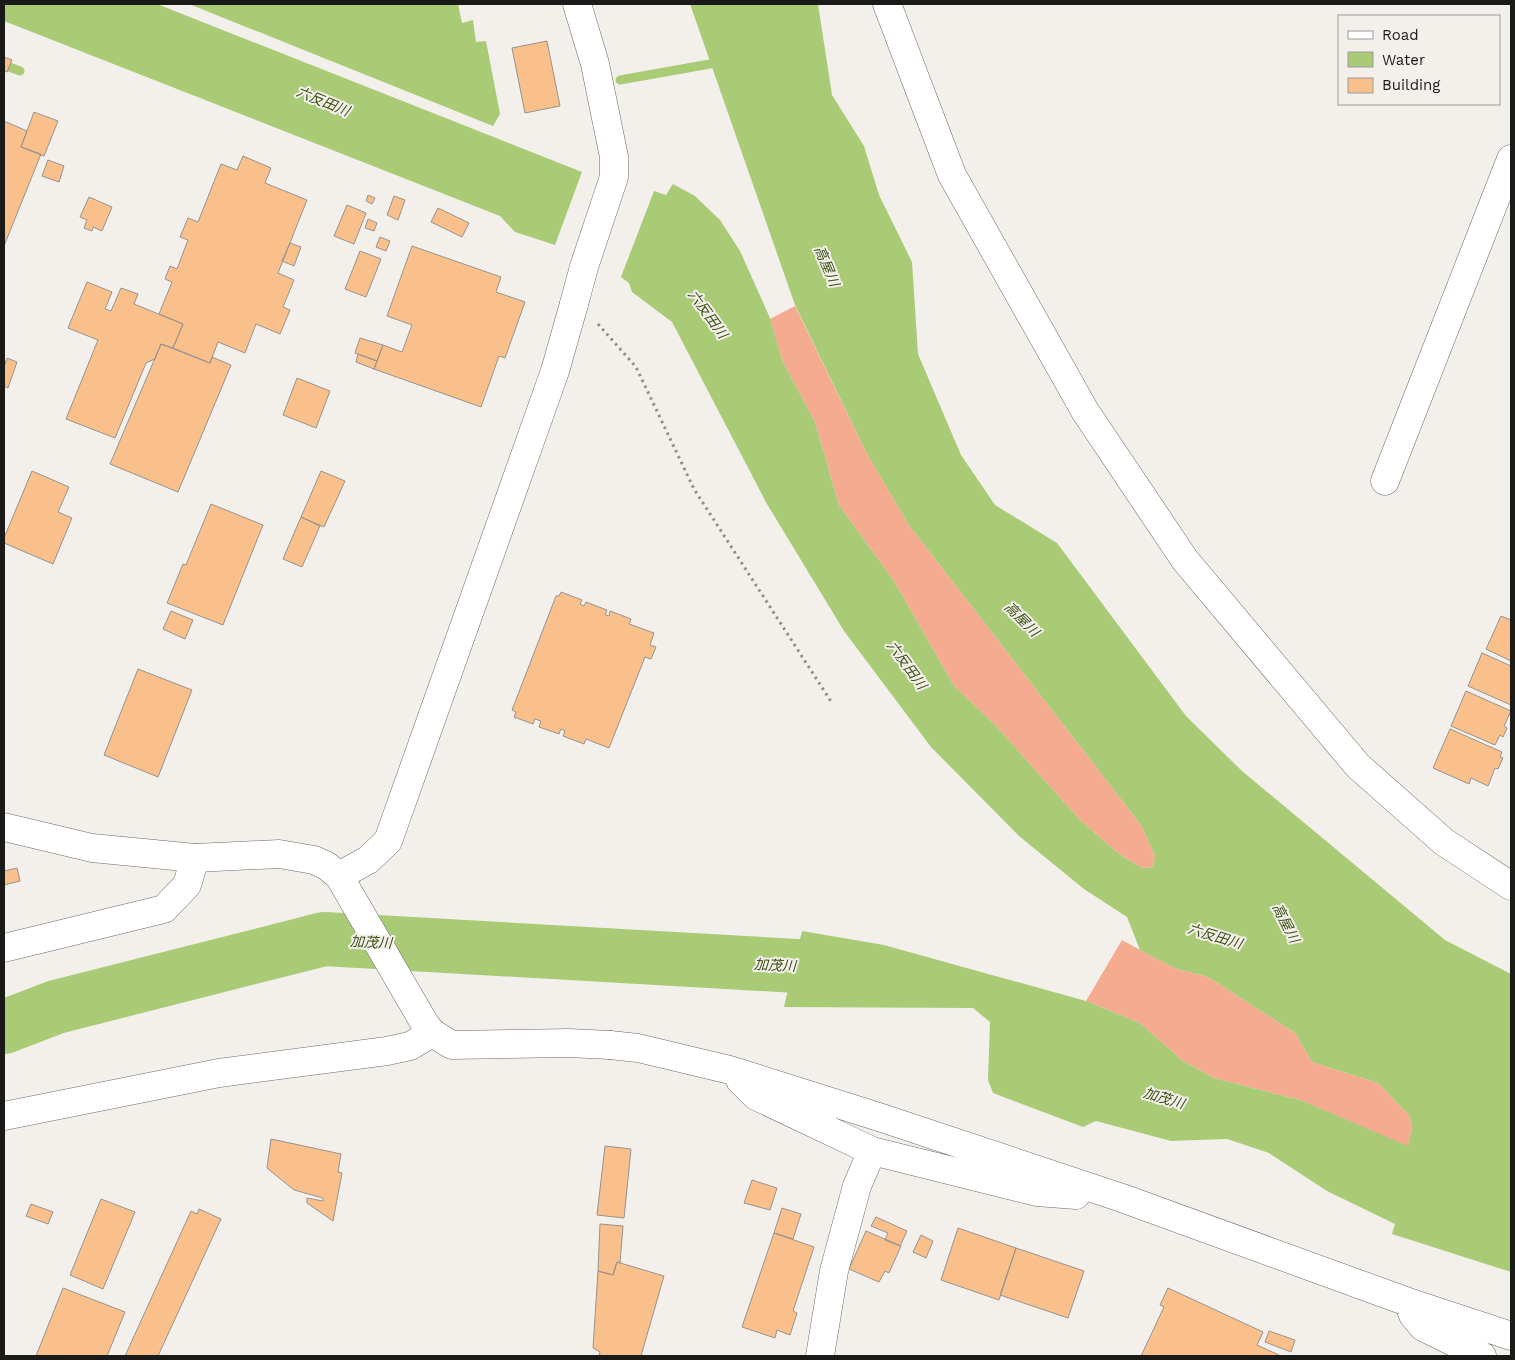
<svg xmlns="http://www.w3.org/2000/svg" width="1515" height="1360" viewBox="0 0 1515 1360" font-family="'Work Sans','Noto Sans JP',sans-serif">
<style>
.forest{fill:#f4ab8f}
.water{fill:#a9cb76}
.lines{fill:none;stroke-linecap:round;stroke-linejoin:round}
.stream{stroke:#a9cb76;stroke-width:9}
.river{stroke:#a9cb76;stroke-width:54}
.building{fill:#f9c08c;stroke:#97938f}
.street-casing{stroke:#6d6b66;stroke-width:29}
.secondary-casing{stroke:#6d6b66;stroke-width:29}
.path{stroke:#908f8b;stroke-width:3;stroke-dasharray:2.5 4;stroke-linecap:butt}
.street{stroke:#fff;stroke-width:28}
.secondary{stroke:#fff;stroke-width:28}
.labels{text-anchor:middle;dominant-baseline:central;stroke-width:4;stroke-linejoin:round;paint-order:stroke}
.water-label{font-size:14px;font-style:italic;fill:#3b5014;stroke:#f3f0eb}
</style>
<rect width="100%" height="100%" fill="#f3f0eb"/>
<path class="forest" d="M795,306L866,452L908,524L1141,825L1155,856L1152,868L1140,867L1119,854L1080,820L996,726L954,686L894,581L839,505L815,422L782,360L770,319Z
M1122,940L1174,968L1208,977L1295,1033L1312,1062L1378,1083L1409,1115L1412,1127L1408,1147L1303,1101L1214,1078L1183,1061L1140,1023L1086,1001Z"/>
<path class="water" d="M4,4H157L582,172L555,245L515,232L500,216L4,21Z
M189,4H458L462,23L473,20L476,42L486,41L500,114L493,126Z
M690,4H818L832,95L864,146L879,195L912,262L918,354L961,455L995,505L1057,543L1186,716L1242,771L1445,940L1511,974V1272L1392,1234L1395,1224L1327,1191L1269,1153L1227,1139L1171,1141L1096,1121L1083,1127L993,1093L988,1080L990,1022L973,1008L784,1007L802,931L884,945L1086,1001L1140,1023L1183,1061L1214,1078L1303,1101L1408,1146L1412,1127L1409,1115L1378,1083L1312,1062L1295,1033L1208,977L1174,968L1140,950L1127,917L1084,889L1019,836L931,747L844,631L767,504L672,322L632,292L629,283L621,277L654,191L666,195L673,184L695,196L720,220L740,251L770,318L782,360L815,422L839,505L894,581L954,686L996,726L1080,820L1119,854L1140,867L1152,868L1155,856L1141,825L908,524L866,452L795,305Z"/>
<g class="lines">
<path class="stream" d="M4,65L20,71
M620,80L721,62"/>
<path class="river" d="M4,1027L56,1007L324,939L866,970"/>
</g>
<path class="building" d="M547,41L560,106L525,113L512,48Z
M4,57L12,60L7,72L4,71Z
M34,112L58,121L44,156L21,147Z
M4,121L27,131L21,147L41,154L4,246Z
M243,156L271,168L265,183L307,200L278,273L294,280L283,307L290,310L280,334L256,324L245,353L218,342L210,363L173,348L183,324L159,314L172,282L165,279L170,266L177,269L188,240L180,237L188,218L198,222L221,164L237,170Z
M48,160L64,166L59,182L42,176Z
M368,195L375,198L372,204L366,201Z
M394,196L405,200L398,220L387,215Z
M89,197L112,207L102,231L93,227L92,231L84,228L87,220L80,217Z
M347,205L366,213L354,244L334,236Z
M438,208L469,223L462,237L431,222Z
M368,219L377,223L374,231L365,228Z
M380,237L390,241L386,251L376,247Z
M290,243L301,247L294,266L282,261Z
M412,246L501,277L496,292L525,302L505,358L499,356L481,407L374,369L383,345L402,352L412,325L387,316Z
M360,251L381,259L366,297L345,289Z
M87,282L112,292L105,309L111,311L121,288L138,294L134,304L183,324L173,348L161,344L155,359L146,363L115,438L66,419L98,340L68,328Z
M360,338L383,345L377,361L355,353Z
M161,344L210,363L212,357L231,365L178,492L110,464Z
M358,354L377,361L374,369L356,362Z
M7,358L17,362L8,388L4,386V367Z
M297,378L330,391L316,428L283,415Z
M32,471L69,487L58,512L72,518L53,564L4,543V538Z
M321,471L345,481L324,527L301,517Z
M211,504L263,525L223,625L167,603L183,564L186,565Z
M301,517L320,526L302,567L283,559Z
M561,592L582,600L580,604L584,606L586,602L607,610L605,615L609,616L610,611L631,619L629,624L654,633L650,645L656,647L651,659L645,657L609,748L586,739L584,744L563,736L565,731L561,729L559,734L539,727L541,721L535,719L533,724L514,717L516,712L512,710L556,596H559Z
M171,611L193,620L185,639L163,629Z
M1501,616L1511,620V661L1486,649Z
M1482,653L1511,666V705L1468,686Z
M138,669L192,690L158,777L104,755Z
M1466,691L1511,711L1504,726L1507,728L1503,737L1500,735L1495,745L1451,726Z
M1450,729L1502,752L1500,757L1503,758L1498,769L1495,768L1488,786L1471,778L1469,784L1433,768Z
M17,868L20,881L4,885V871Z
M271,1139L341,1154L338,1172L342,1173L333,1221L307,1203V1198L323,1201V1198L294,1190L267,1168Z
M605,1146L631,1149L624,1218L597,1215Z
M752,1180L777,1188L770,1210L744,1203Z
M101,1199L135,1212L103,1289L70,1275Z
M31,1204L53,1212L48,1224L26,1216Z
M782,1208L801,1214L793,1239L774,1233Z
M199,1209L221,1219L158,1356H125L191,1211L197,1214Z
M876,1217L907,1231L900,1246L885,1240L888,1233L871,1226Z
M600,1224L623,1226L620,1263L617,1262L613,1275L598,1271Z
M958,1228L1016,1248L999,1300L941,1280Z
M866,1231L901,1246L889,1273L885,1271L879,1282L849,1269Z
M774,1233L814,1247L793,1311L797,1313L790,1335L777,1330L775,1338L742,1327Z
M921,1235L933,1241L926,1258L913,1252Z
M1016,1248L1084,1271L1068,1318L1000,1295Z
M617,1262L664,1276L641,1356H599L600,1352L593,1348L598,1271L613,1275Z
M63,1288L125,1312L107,1356H36Z
M1168,1288L1263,1332L1257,1345L1281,1356H1141L1164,1307L1160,1305Z
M1269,1331L1295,1340L1291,1352L1265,1342Z"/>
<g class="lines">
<g class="street-casing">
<path id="street" d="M887,4L952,175L1085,411L1185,560L1358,766L1444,842L1511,886
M574,304L584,267L614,177V157L595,64L577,4
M1385,481L1511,159
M4,948L164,909L187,885L195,858
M610,1045L638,1048L730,1070L882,1118L1122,1198L1408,1302L1511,1336
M740,1080L756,1096L872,1151L1037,1192L1076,1195
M4,1116L219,1073L387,1051L410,1046L432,1033
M1408,1302L1413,1315L1423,1327L1482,1356
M820,1356L834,1271L857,1186L872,1151"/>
</g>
<g class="secondary-casing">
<path id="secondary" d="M4,827L92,848L195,858L279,854L314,860L327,866L339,876L425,1024L432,1033L452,1045L569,1043L610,1045
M339,876L368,860L388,841L555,371L574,304"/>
</g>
<path class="path" d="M598,324L636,367L694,489L832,703"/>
<use href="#street" class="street"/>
<use href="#secondary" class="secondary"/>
</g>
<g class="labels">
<g class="water-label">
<text transform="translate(323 101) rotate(22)">六反田川</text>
<text transform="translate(827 266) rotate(67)">高屋川</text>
<text transform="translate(708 314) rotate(54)">六反田川</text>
<text transform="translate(1022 619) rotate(45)">高屋川</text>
<text transform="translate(907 665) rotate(54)">六反田川</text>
<text transform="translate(1286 923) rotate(63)">高屋川</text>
<text transform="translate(1215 936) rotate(17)">六反田川</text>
<text transform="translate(371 942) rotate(3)">加茂川</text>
<text transform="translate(775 965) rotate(3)">加茂川</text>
<text transform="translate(1164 1098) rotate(17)">加茂川</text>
</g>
</g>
<rect width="1515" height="1360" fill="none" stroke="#1a1a18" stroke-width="10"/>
<rect x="1338" y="15" width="162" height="90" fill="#f3f0eb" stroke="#9c9a97"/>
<rect x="1348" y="31" width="25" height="8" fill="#ffffff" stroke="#9c9a97"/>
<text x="1382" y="40" font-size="15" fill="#1a1a18">Road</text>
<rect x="1348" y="52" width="25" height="15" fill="#a9cb76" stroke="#9c9a97"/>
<text x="1382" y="65" font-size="15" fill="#1a1a18">Water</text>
<rect x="1348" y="78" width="25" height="15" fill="#f9c08c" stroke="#9c9a97"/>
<text x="1382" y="90" font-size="15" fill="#1a1a18">Building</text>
</svg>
